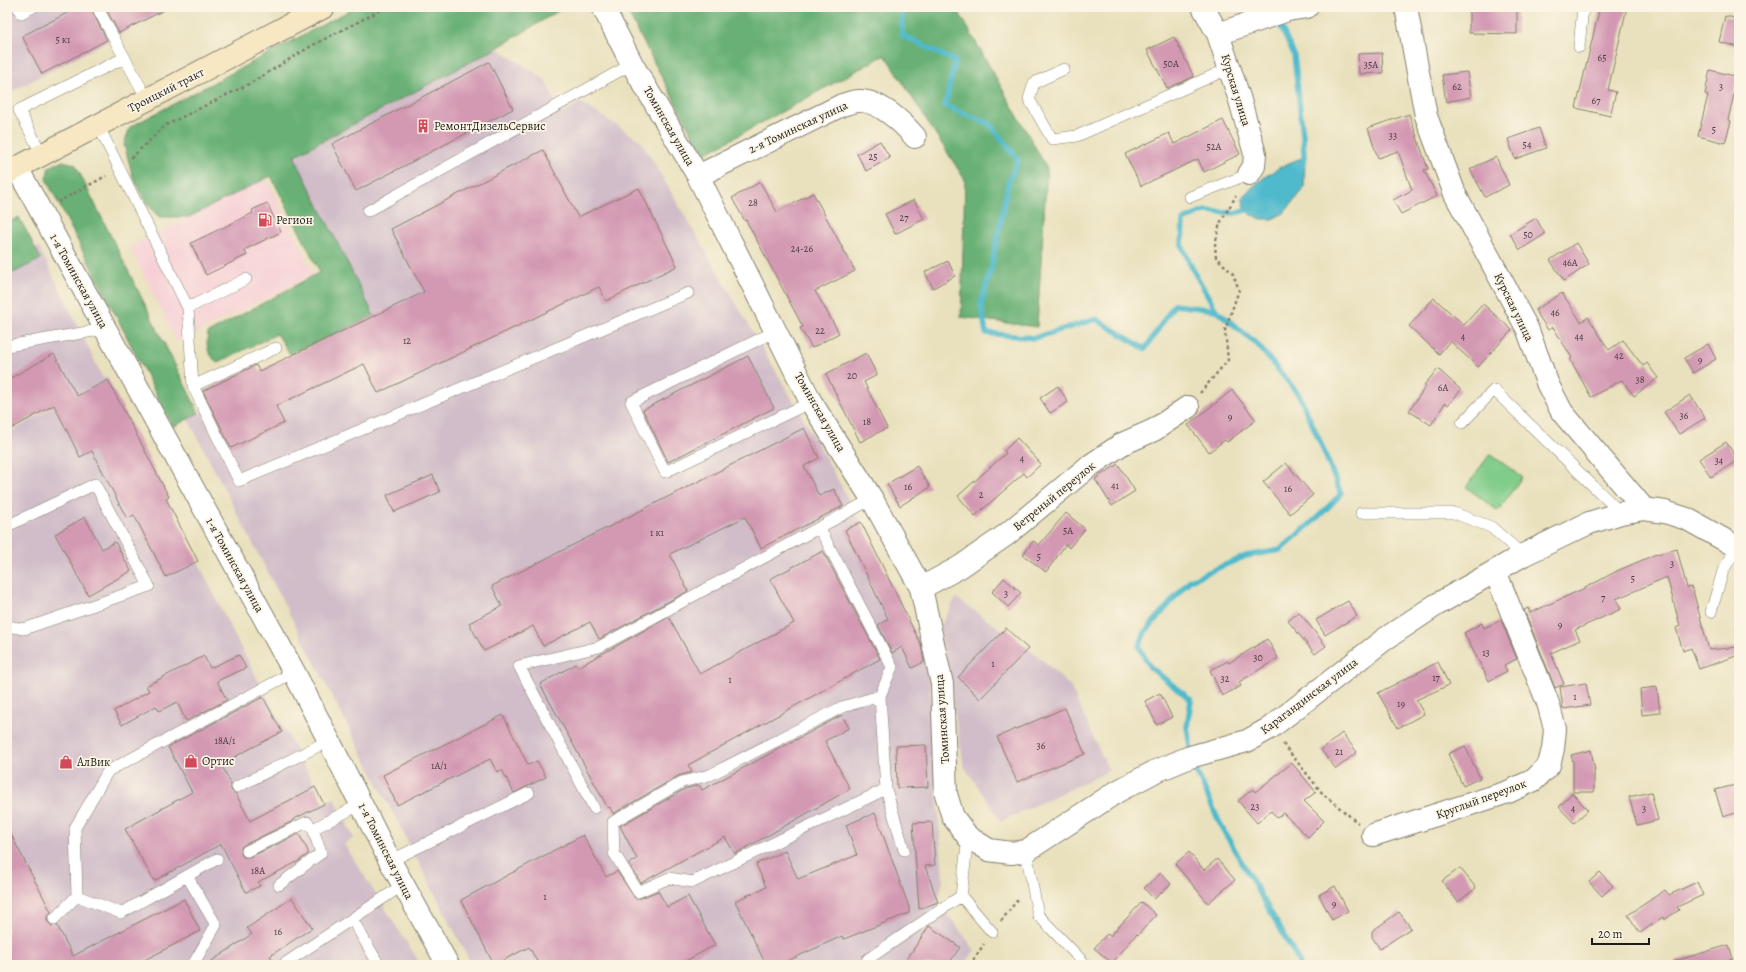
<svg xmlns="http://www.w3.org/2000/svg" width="1746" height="972" viewBox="0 0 1746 972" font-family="Alegreya,serif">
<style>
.built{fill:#f6cfd6}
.industrial{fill:#d1bdc9}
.green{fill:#80cc89;stroke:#4e7452}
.forest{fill:#68b075;stroke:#426648}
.water{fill:#50bacc;stroke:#366b74}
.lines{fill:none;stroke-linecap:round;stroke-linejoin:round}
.stream{stroke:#50bacc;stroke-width:5.5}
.building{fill:#d399b3}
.service-casing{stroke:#827e6c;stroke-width:12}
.minor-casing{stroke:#827e6c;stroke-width:24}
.secondary-casing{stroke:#827e6c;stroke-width:24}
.path{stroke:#827e6c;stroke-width:2.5;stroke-dasharray:3 3;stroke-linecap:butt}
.service{stroke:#fff;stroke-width:11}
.minor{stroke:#fff;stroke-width:22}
.secondary{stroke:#f7e8c3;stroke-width:22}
.labels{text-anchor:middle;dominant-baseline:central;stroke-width:3.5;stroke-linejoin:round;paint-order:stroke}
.number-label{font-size:10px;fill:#4a3b42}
.street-label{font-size:12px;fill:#1c1c1c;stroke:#fcf5e5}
.poi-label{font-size:12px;fill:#1c1c1c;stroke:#fcf5e5;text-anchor:start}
</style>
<rect width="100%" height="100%" fill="#fcf5e5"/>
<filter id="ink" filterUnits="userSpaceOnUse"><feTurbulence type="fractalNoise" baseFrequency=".025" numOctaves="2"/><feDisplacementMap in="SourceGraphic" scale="8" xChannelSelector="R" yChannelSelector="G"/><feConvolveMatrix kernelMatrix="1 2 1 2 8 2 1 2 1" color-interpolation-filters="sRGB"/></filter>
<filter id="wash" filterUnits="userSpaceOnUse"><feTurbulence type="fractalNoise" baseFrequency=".012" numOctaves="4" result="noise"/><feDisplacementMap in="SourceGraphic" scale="16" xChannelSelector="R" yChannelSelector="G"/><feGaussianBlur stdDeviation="0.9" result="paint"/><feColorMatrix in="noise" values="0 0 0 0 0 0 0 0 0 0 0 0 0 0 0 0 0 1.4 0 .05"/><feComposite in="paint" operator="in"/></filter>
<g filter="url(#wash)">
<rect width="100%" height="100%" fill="#e9e1bd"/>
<path class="built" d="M267,179L314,274L177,342L130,247Z"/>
<path class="industrial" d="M7,7H172L7,94Z
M497,48L544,79L562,114L580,102L641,141L808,426L861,522L928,660L943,880L938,902L975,950L964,965H472L188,419L211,408L203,391L256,365L259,371L374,316L294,157Z
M39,247L103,378L107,376L233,633L324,803L334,798L354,838L344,844L421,965H7V434L88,386L7,431V265Z
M956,598L1037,655L1070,686L1109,771L1001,821L964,766L940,627Z"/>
<path class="green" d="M1490,454L1522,477L1498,511L1466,487Z"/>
<path class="forest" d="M356,7H565L497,48L294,156L374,316L290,354L277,334L217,363C207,351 206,348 208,333L320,272L271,176L189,217H159L144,200L133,177L124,144L130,127Z
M625,7H956L1047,168L1037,327L961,317L965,180L885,55L703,155Z
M63,161L75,164L199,413L173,427L46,179L49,167Z
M19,217L41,259L7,276V223Z"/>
<path class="water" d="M1305,157L1304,189L1284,213L1272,219H1262L1252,215L1246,210L1242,198C1260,178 1279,165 1305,157Z"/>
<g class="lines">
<path class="stream" d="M902,7V35L955,61L945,106L990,124L1018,160L1008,184L991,269L981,304L986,333L1034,338L1096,319L1145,349L1174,305L1216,310L1257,344L1299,395L1321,444L1341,494L1317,518L1280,550L1246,556L1190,580L1145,632L1139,647L1150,667L1191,700L1187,727L1191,751
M1277,18L1294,55L1303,136L1304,157L1303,164
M1216,310L1193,270L1182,246L1183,220L1205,211L1235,213L1253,208
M1193,760L1194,766L1222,828L1300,963L1299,965"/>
</g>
<g id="blocks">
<path class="building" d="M79,7H90L107,40L42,74L22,36Z
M105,7H170L119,33Z
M1469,7H1517V34L1469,33Z
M1600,7H1627L1608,90L1616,92L1610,116L1576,108Z
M1725,16L1739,19V47L1719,42Z
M1174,37L1194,77L1167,88L1147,50Z
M1382,53L1383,73L1359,74L1358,54Z
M489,62L513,109L356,191L332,144Z
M1710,70L1738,77L1728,120L1731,121L1725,143L1698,136L1708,95L1705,94Z
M1467,72L1471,97L1446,102L1442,75Z
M1409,114L1428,169L1424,170L1437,196L1401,214L1393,200L1412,190L1398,151L1378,158L1368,128Z
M1223,120L1240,154L1204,172L1198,159L1141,186L1125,154L1169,133L1174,144Z
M1539,128L1546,148L1515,159L1508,139Z
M880,141L890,158L866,171L857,154Z
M543,150L578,217L639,188L677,266L606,301L599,287L378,393L364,364L276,406L284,423L231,448L203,391L256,365L259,371L424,292L391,229Z
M1496,157L1509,185L1485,197L1470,169Z
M760,182L777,212L813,193L855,271L815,291L839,333L812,348L800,328L803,327L746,220L745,221L732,198Z
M914,200L924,219L895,234L885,214Z
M267,203L281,232L244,250L247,255L206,275L191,243L253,213L252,210Z
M1536,218L1545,234L1520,250L1510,234Z
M1576,243L1589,264L1564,281L1550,260Z
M948,261L955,276L933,288L925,272Z
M1562,293L1581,322L1588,317L1609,350L1623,340L1643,366L1647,363L1658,378L1634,396L1622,380L1591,397L1570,359L1572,358L1553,327L1548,330L1535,310Z
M1434,298L1464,325L1483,304L1512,330L1478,367L1450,341L1439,354L1409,326Z
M1708,344L1716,359L1693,373L1684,358Z
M866,353L877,375L864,382L887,428L860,442L826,374Z
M54,354L77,396L108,380L169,497L166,499L198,561L166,577L134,515L127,519L92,451L80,457L54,405L7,431V380Z
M748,356L774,408L668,462L643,410Z
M1438,369L1461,390L1448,405L1445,403L1431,425L1409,411L1426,386L1424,385Z
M1058,386L1068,402L1050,413L1040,398Z
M1232,390L1256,420L1227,442L1225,440L1209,452L1188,425Z
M1690,395L1705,418L1679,434L1664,412Z
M804,428L819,458L804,466L819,496L834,489L843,506L761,548L745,517L670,554L688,591L599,639L590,622L543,646L533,626L484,651L469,623L502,606L492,586Z
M1017,438L1041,464L1027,477L1024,473L975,516L958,496L1006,453L1004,451Z
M1726,442L1738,460L1711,477L1699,459Z
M1286,463L1313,495L1290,514L1263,482Z
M1118,464L1135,491L1112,506L1095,479Z
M917,466L930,487L900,506L887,484Z
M433,475L440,492L394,512L387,495Z
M1066,513L1085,529L1069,548L1066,544L1046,572L1023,555L1033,541L1039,545Z
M85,517L102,549L115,542L131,571L88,595L55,534Z
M861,522L921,645L924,662L912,668L902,647L892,653L878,625L888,619L845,530Z
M1677,549L1687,588L1692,587L1709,650L1739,647V655L1699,669L1691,648L1683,651L1676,628L1680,626L1667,577L1616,599L1621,609L1575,630L1580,640L1551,653L1564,684L1555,688L1524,610L1528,608L1530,613L1587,587L1617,571L1654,555Z
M823,551L880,659L688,765L692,772L678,776L613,814L610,807L608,808L540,684L576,664L578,667L669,617L700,674L794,623L770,579Z
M1004,578L1021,593L1008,607L992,592Z
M1348,601L1357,616L1325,635L1316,620Z
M1299,612L1326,646L1315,654L1288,621Z
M1501,620L1517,659L1504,665L1507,671L1489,681L1464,633L1482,623L1484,628Z
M1006,628L1028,649L980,699L958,677Z
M1267,639L1278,658L1239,682L1241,686L1222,696L1210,670L1228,661L1229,663Z
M239,655L246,668L217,681L227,700L186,721L177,702L159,711L156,706L122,725L114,711L149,691L146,686L204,656L210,668Z
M1438,662L1449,685L1416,700L1424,714L1398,728L1378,693Z
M1586,683L1590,705L1563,709L1560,687Z
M1657,687L1660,713L1642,715L1640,689Z
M1160,693L1172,717L1157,725L1145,701Z
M263,697L282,732L221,764L231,784V790L236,794L250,821L315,787L324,804L292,820L293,821L244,845L241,847V854L243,857H250L299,834L308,851V854L299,861L258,882L260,886L246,892L221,844L154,881L125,829L192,792L168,747Z
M1065,708L1085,754L1017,782L997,737Z
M503,715L528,765L537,761L546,777L514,793L502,770L497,772L490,759L397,805L383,775Z
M842,715L849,728L825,741L850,789L735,854L725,837L641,883L629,864L637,859L620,826L685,789L699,785L702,790Z
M1342,733L1357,752L1336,769L1321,750Z
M926,745L928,787L897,788L896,746Z
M1465,746L1480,778L1463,786L1448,754Z
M1591,750L1595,771H1594V792H1573V762L1571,755Z
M1292,763L1316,792L1304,801L1324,821L1308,837L1283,813L1277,818L1271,811L1257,823L1238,801L1253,789L1255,792Z
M1739,784V812L1723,817L1715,790Z
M1651,792L1658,820L1637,825L1629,797Z
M1572,793L1588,810L1574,823L1559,807Z
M875,813L909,907V913L844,939L842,936L779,965H766L735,901L766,887L756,864L785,851L798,879L857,855L846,825Z
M932,822L935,865L925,866L938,902L919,909L913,823Z
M7,827L51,912L47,917V921L52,926L57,925L73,956L184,899L200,931L135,965H7Z
M583,835L606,877L617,871L635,898H641L658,891L667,907L688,896L715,945L678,965H539L529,947L494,965L461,900Z
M1189,852L1204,870L1217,859L1235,880L1208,903L1175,864Z
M1460,868L1476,888L1458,902L1442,881Z
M1600,872L1613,886L1602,896L1589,882Z
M1161,873L1171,884L1154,899L1144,888Z
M1697,882L1703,895L1677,907L1679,910L1664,920L1663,917L1640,933L1628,915L1665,890L1669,895Z
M1335,886L1348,911L1332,920L1319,895Z
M292,898L312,928L270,956L276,965H206L252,934L247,928Z
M1142,902L1156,915L1138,935L1137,934L1112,963L1094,948L1107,934L1110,936Z
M1399,912L1411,928L1380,949L1372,937V931Z
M929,926L960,947L948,965H903Z
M1729,945L1733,959L1713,965H1676L1675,961Z"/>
</g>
</g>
<g filter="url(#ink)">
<use href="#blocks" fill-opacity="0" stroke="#827e6c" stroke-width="1"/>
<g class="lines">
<g class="service-casing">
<path id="service" d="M18,7L21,13L33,7
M97,7L147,99
M1579,47L1583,7
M1064,69L1034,83L1029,99L1052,139L1077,136L1230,68
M98,125L188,308L246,279
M42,155L19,110L124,58
M1190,197L1249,174
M368,211L632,64
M188,308L193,386L239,481L688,293
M776,331L631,402L665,472L811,402
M7,346L105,329
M193,386L276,348
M1462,423L1494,390L1621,513
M1361,513H1454L1491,527L1523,555
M7,526L95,484L149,586L24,629L7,626
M820,529L892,667L880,696L886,789L904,850
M1711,612L1723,571L1737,547
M880,696L842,707L710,775L682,782L613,822L614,853L638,892L669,878L693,882L886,789
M237,787L330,740
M594,808L519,666L599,647L872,499
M313,829L361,804
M968,837L961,896L992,932
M247,851L307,822L313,829L321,853L279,885
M1026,851L1038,915L1086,965
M390,861L529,793
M187,876L216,925L194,963L190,965
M77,896L121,913L217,859
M54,919L77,896L75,828L108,771L294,672
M352,919L379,965
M284,964L403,885
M865,965L868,959L961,896"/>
</g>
<g class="minor-casing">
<path id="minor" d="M603,7L632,64L698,176L811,402L872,499L921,588L942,684L946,794L953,817L968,837L989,850L1011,853L1026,851L1118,791L1154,772L1190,757L1247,741L1270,728L1385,639L1436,605L1523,555L1589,523L1621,513L1644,509
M1203,7L1218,34L1239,97L1255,154L1254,166L1249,174
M1406,7L1426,116L1455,194L1527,328L1548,385L1562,412L1644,509L1665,512L1687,519L1739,548
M1218,34L1288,10L1307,7
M17,168L294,672L390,861L448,965
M698,176L842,105C847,104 853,101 858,101C878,99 903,123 915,137
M921,588L960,567L1006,535L1088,467L1122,444L1154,430L1188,407
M1373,835L1508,792L1534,780L1549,765L1553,749L1555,729L1548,703L1495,571"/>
</g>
<g class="secondary-casing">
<path id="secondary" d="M7,173L324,7"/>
</g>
<path class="path" d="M131,158L166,125L249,84L313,45L387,7
M58,202L106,176
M1200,393L1228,360L1225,330L1239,290L1233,274L1216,257L1215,245L1220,223L1236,196
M1283,744L1323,794L1358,823
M1001,921L1019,898
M970,965L984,944"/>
<use href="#service" class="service"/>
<use href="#minor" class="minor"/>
<use href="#secondary" class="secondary"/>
</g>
</g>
<defs>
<g id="building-bare" transform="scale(1.08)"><path d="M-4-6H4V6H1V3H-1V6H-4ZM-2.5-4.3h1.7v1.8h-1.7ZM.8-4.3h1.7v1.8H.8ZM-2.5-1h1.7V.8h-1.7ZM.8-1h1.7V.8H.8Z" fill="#d1495b" stroke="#fcf5e5" stroke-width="2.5" paint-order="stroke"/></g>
<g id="fuel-bare" transform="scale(1.08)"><path d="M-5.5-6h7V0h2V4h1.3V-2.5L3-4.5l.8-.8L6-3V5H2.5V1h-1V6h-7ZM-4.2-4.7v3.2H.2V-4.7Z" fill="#d1495b" stroke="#fcf5e5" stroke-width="2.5" paint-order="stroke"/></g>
<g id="shop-bare" transform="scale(1.08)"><path d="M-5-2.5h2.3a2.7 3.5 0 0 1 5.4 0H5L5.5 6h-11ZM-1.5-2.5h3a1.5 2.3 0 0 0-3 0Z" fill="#d1495b" stroke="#fcf5e5" stroke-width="2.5" paint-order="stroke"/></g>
</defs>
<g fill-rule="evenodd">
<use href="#building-bare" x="423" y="126"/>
<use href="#fuel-bare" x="265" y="220"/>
<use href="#shop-bare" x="191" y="761"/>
<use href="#shop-bare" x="66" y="762"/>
</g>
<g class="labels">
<g class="number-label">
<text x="63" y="39">5 к1</text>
<text x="1602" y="57">65</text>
<text x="1171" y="63">50А</text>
<text x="1371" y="64">35А</text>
<text x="1457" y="86">62</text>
<text x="1721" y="86">3</text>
<text x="1596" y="100">67</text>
<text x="1714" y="129">5</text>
<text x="1393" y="135">33</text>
<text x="1527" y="144">54</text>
<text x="1214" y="146">52А</text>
<text x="873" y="156">25</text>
<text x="753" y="202">28</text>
<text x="904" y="217">27</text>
<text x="1528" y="234">50</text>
<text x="802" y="248">24-26</text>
<text x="1570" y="262">46А</text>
<text x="1555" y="312">46</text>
<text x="820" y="330">22</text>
<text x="1463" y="336">4</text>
<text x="1579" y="336">44</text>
<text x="407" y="340">12</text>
<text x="1619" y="355">42</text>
<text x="1700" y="359">9</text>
<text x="852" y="375">20</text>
<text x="1640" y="379">38</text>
<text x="1443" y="387">6А</text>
<text x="1684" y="415">36</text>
<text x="1230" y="416">9</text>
<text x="867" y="421">18</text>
<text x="1022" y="458">4</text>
<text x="1719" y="460">34</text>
<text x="1115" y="485">41</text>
<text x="908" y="486">16</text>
<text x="1288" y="488">16</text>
<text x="981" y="494">2</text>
<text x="1068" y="530">5А</text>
<text x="657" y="532">1 к1</text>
<text x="1039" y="556">5</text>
<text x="1672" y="563">3</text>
<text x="1633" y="578">5</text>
<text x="1006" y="593">3</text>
<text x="1603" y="597">7</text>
<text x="1560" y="624">9</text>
<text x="1486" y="652">13</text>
<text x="1258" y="657">30</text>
<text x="993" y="663">1</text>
<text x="1436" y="677">17</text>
<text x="1225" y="678">32</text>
<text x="730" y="679">1</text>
<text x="1575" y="696">1</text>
<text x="1401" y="703">19</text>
<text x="225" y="740">18А/1</text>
<text x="1041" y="745">36</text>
<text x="1339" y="751">21</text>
<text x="439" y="765">1А/1</text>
<text x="1255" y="806">23</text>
<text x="1573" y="808">4</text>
<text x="1644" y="808">3</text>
<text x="258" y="870">18А</text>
<text x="545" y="896">1</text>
<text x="1334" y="903">9</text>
<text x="278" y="931">16</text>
</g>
<g class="street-label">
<text transform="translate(166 90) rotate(-27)">Троицкий тракт</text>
<text transform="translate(1236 90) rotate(73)">Курская улица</text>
<text transform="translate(669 126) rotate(60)">Томинская улица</text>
<text transform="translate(798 127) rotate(-25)">2-я Томинская улица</text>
<text transform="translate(79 281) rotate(61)">1-я Томинская улица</text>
<text transform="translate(1514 307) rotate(64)">Курская улица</text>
<text transform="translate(820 412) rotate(60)">Томинская улица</text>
<text transform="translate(1054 496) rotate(-39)">Ветреный переулок</text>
<text transform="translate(235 565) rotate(61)">1-я Томинская улица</text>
<text transform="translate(1309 696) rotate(-37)">Карагандинская улица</text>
<text transform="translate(942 719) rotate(-94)">Томинская улица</text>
<text transform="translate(1481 799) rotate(-20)">Круглый переулок</text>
<text transform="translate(386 851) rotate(63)">1-я Томинская улица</text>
</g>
<g class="poi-label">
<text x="434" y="126">РемонтДизельСервис</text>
<text x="276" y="220">Регион</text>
<text x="202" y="761">Ортис</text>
<text x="77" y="762">АлВик</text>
</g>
</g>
<rect width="1746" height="972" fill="none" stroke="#fcf5e5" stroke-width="24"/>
<path d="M1592 938v6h57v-6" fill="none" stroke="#1c1c1c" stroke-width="2"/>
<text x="1598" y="938" font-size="12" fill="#1c1c1c" stroke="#fcf5e5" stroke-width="3" paint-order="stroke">20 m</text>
</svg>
